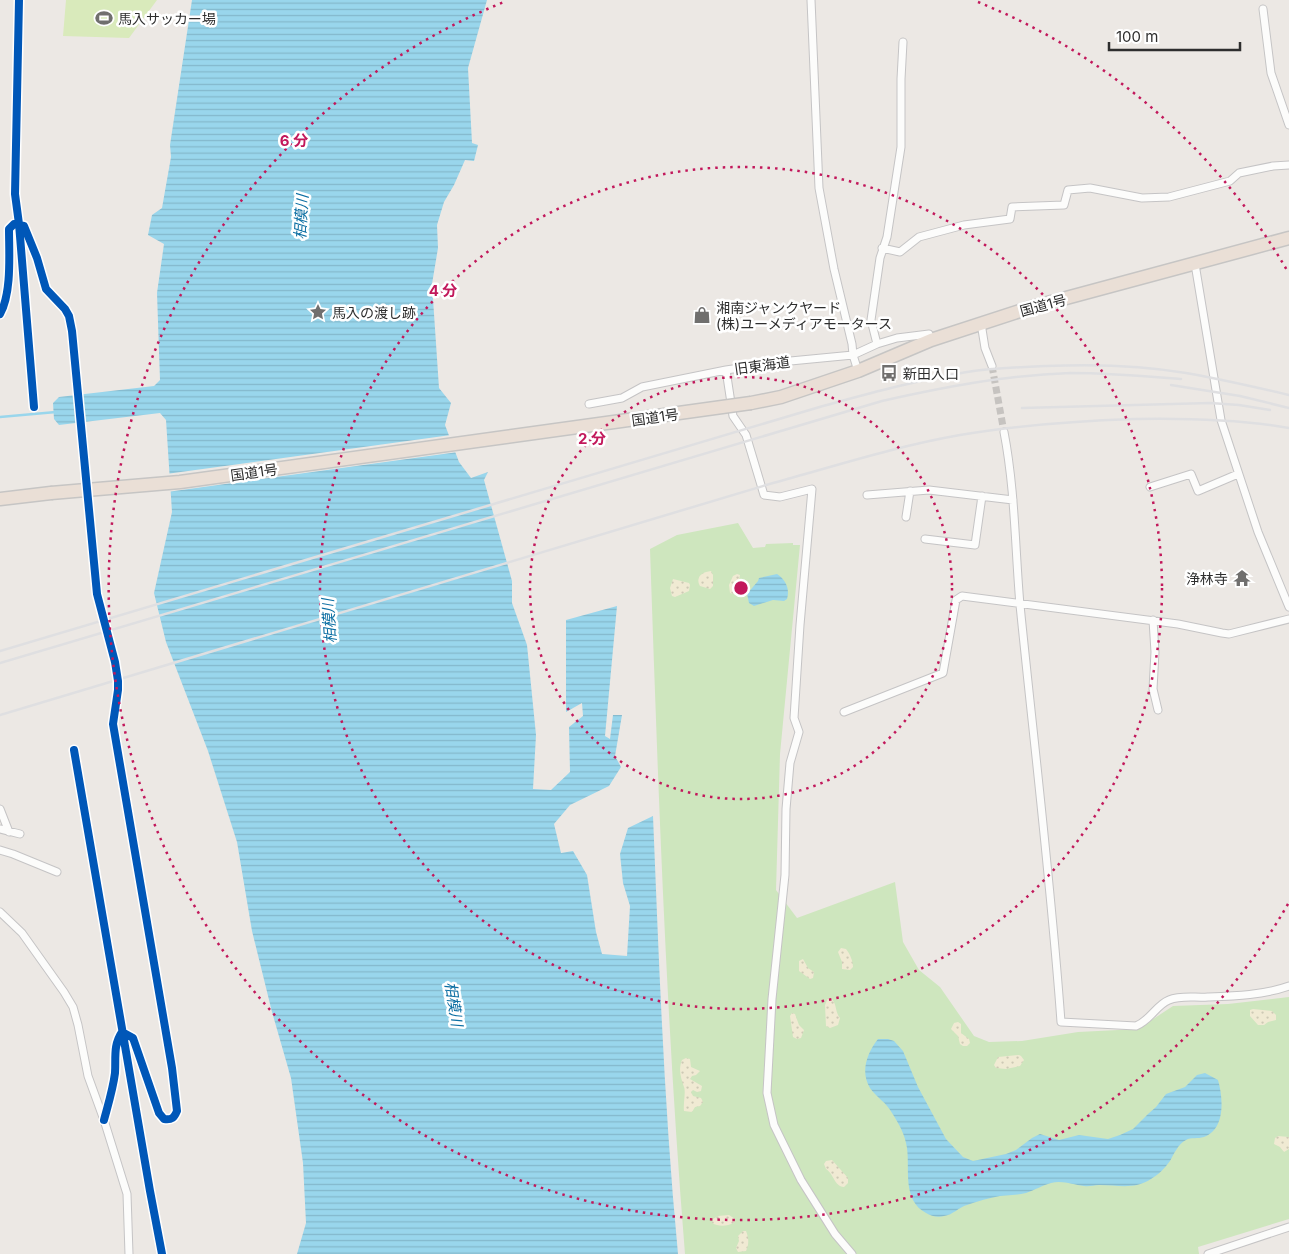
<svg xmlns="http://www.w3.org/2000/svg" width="1289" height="1254" viewBox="0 0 1289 1254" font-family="Inter,'Noto Sans JP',sans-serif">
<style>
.green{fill:#cee6be}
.sand{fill:url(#sand-dots)}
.pitch{fill:#d9eabb}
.water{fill:url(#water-rules)}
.pier{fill:#ece8e4}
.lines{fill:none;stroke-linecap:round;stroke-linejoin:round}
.stream{stroke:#99d6ec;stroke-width:2.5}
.street-tunnel{stroke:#c6c3c0;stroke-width:7;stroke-dasharray:7 3.5;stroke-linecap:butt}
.street-casing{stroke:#c5c4c5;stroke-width:9}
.highway-casing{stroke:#c6c5c4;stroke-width:15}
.street{stroke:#fcfcfb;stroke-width:7}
.highway{stroke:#eadfd6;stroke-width:12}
.rail{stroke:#dfdfe1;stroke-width:2.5}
.highway-bridge-casing{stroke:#c6c5c4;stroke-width:15;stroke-linecap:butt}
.highway-bridge{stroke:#eadfd6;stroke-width:12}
.cycleway-casing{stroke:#fff;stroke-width:11}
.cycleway{stroke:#0057b8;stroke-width:8}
.ring{fill:none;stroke:#c2185b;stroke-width:2.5;stroke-dasharray:2.5 5}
.labels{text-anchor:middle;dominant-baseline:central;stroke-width:5;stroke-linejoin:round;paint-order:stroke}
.poi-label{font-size:14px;fill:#2e2e2e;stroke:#fff;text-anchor:start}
.street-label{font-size:14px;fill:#2e2e2e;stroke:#fff}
.water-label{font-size:15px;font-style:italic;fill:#0d6fa3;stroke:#fff}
.centre{fill:#c2185b;stroke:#fff;stroke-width:2.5}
.ring-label{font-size:15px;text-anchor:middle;font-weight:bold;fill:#c2185b;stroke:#fff;stroke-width:5;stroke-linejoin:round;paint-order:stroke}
</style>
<defs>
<pattern id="sand-dots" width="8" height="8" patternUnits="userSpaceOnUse" patternTransform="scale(1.25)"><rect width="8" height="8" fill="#f0ead3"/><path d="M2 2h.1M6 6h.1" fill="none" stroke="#cec9b5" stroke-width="1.8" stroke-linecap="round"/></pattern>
<pattern id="water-rules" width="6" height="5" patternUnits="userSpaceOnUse" patternTransform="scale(1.25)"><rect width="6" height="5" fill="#99d6ec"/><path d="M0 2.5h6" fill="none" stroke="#84b8cb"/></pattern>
</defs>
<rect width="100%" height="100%" fill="#ece8e4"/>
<path class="green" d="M738,523L753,548L765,547L766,544L793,543V545H800L780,754L776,890L797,918L895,882L903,942L919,970L940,987L974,1036L989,1042L1022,1041L1078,1032L1138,1029L1173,1006L1228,1004L1289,997V1219L1198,1247L1199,1254H685C666,1019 658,784 650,549L677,535Z"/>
<path class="sand" d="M711,571L713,575V586L710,589L700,586C695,577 702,572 711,571Z
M737,574L740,575L737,592L733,594L730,593L729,585L733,576Z
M673,579L689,583L690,585L689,591L675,597L672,596L670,588Z
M841,948L846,949C850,954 853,961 853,967L850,970L842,969V962L838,952Z
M803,959L808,968L814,972L813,978L810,979L799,971V961Z
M828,998L832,999C837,1005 835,1012 840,1018L838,1025L830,1028L826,1026L825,1005Z
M1253,1009L1272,1011L1276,1015V1020L1268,1022L1264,1025H1258L1250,1016V1010Z
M792,1013L795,1014L799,1025L804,1030L801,1038L797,1039L793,1037L790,1016Z
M958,1022L961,1024V1033L969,1039L970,1043L967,1046H963L960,1044L958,1036L951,1029L954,1023Z
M1019,1055L1021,1056L1024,1060L1020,1066L1006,1069L996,1068L994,1065L998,1057Z
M686,1058L690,1059L691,1067L700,1071L696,1075L692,1076L690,1079L702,1086L701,1091L697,1092L693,1090L691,1092L693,1096L701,1098L703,1102L700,1106L695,1107L692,1112L684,1111C683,1105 686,1092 684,1087C681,1078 678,1070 682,1060Z
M1278,1136L1289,1137V1149L1284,1152L1280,1147L1274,1144L1275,1138Z
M832,1160L848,1178V1183L844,1187C834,1186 834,1174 826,1169L824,1164L826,1161Z
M729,1215L735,1219L734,1223C727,1226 719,1227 712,1223L713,1219L718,1216Z
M743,1231H746C749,1239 749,1244 746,1251L738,1252L736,1248L739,1241L738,1236Z"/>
<path class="pitch" d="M66,0H157L129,38L63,36Z"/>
<path class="water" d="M192,0H487L468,68L472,143L478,145L474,161L465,160L454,185L444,202L437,225L438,248L432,284L439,388L451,403L445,425L459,462L471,478L488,472L484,480L512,581V603L527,645L536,735L533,789L551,790L570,772L569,727L583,716L582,703L566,712V620L617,606L605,736L610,739L613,715H622L615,756L621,767L609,786L570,805L554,824L561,853L573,851L587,875L596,932L602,954L627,956L630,906L623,883L620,854L628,828L653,816C659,962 664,1108 678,1254H297L306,1223L303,1163L291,1078L272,1012L252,931L237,842L208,751L166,642L154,593L172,512L166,420L160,413L59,425L54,419L53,403L59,397L154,386L160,380L157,293L164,244L148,235L152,215L162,208L171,157L170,145Z
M777,574C786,580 790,589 787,599L784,601L773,600L754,606L749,603L747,594L758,581L759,578Z
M878,1039H888L894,1041L903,1051L918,1087L946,1139L963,1157L973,1161L1006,1154L1016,1150L1032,1138L1040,1134L1059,1140L1079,1135L1108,1139L1120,1135L1133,1129L1148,1114L1156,1107L1166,1094L1185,1087L1197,1075L1205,1073L1218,1080C1223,1097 1226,1129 1204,1137C1198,1139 1191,1137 1186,1140C1178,1144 1174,1154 1170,1161C1165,1168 1158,1175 1151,1179C1134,1190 1118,1185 1099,1185C1094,1185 1089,1187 1084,1186C1073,1185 1063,1180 1051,1183C1043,1185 1035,1190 1026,1193C1018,1195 1009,1195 1000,1196C989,1198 978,1201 967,1205C959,1207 953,1215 944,1216C938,1218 931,1216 926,1213C902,1200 910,1170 907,1148C905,1134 899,1124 892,1113C887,1103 876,1097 870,1088C860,1072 867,1053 878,1039Z"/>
<path class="pier" d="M451,435L458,452L167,492L166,474Z"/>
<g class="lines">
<path class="stream" d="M0,417L56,412"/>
<path class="street-tunnel" d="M992,366L1004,432"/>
<g class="street-casing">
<path id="street" d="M811,0L819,188L834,269L852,344L853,355L858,371
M1263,9L1271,73L1289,125
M882,248L900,252L919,237L964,225L1010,219L1012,207L1064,205L1068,190L1090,188L1142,198L1169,197L1230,181L1239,173L1273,166L1289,165
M1195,264L1221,420L1258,532L1289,607
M981,323L985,348L992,366
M877,344L871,320L880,258L887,237L901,147V79L903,42
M726,370L733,416L746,435L764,495L780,497L812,489L800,625L794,718L799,732L790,763L786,809L785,875L772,999L767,1093L774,1125L801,1180L835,1234L852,1254
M589,404L622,398L642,387L726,370L780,362L853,355L877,344L897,338L929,334L931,340
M1004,432C1015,489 1015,547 1020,605C1034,744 1051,883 1061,1022L1136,1026C1151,1020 1156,1005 1169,1000C1181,995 1195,998 1208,997C1235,996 1264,995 1289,986
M1150,487L1191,474L1198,491L1238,474
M867,495L929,490L1013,500
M906,517L910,491
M925,539L975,545L982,496
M1153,620L1155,652L1153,689L1158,710
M844,712L943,673L956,600L962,596L1178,624L1222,633L1229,634L1289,619
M0,809L9,832
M0,829L20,834
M0,850L13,854L57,872
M0,912L22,933L64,992L73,1007L78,1025L88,1076L104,1120L127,1194L129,1254
M1208,1254L1289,1227"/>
</g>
<g class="highway-casing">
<path id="highway" d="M751,403L781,397L858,371L931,340L1029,308L1289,238
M0,499L51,493"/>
</g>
<use href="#street" class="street"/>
<use href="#highway" class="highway"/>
<path class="rail" d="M1171,385L1240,396L1289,408
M1022,408L1210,403L1239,405L1270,410
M0,651L823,406C871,393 918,380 967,372C993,368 1020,367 1046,366C1092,364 1140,365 1186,373C1220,379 1255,387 1289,395
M0,663L882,401C944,387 1006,375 1070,373C1108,373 1144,376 1181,379
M0,715L773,483C835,466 897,446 960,435C1018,425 1076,421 1134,419C1186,418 1238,419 1289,428"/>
<g class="highway-bridge-casing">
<path id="highway-bridge" d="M51,493L180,482L751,403"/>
</g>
<use href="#highway-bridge" class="highway-bridge"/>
<g class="cycleway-casing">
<path id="cycleway" d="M19,0L15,194L19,224L34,407
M0,314C12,293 9,253 9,229L14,224L24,226L37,258L46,289L65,309L69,316L72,331L97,594L115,662L118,681V690L113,724L172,1068L177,1111C174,1118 172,1120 164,1119L159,1113L133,1038L122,1032C113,1045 116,1058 115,1073C113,1089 108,1105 104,1120
M74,750L150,1191L162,1254"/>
</g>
<use href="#cycleway" class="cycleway"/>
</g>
<g class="ring">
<circle cx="741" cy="588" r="211"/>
<circle cx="741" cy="588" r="421"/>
<path d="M1288 904A632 632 0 1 1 504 2M978 2A632 632 0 0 1 1288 272"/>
</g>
<defs>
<g id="stadium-bare" transform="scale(1.35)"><path d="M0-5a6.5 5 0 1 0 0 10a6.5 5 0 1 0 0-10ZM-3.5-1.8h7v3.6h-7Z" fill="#706f6e" stroke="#fff" stroke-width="2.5" paint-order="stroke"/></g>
<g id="sight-bare" transform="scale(1.35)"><path d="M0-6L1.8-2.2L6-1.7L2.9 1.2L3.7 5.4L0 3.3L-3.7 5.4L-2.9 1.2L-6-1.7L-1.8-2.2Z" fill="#706f6e" stroke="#fff" stroke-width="2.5" paint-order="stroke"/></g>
<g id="shop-bare" transform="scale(1.35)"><path d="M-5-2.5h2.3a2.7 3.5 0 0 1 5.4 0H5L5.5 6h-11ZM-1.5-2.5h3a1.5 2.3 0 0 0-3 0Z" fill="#706f6e" stroke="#fff" stroke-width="2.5" paint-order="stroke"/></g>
<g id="bus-bare" transform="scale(1.35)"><path d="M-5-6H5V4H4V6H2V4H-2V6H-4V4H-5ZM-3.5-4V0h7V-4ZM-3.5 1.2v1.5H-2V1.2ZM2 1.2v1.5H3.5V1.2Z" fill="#706f6e" stroke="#fff" stroke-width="2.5" paint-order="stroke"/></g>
<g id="temple-bare" transform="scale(1.35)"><path d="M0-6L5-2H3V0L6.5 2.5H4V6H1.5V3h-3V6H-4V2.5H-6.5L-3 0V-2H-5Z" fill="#706f6e" stroke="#fff" stroke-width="2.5" paint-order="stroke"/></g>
</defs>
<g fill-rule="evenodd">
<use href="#stadium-bare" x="104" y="18"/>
<use href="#sight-bare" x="318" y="312"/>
<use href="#shop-bare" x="702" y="315"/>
<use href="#bus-bare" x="889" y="373"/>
<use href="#temple-bare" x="1242" y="578"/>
</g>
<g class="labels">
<g class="poi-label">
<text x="118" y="18">馬入サッカー場</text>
<text x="716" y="307">湘南ジャンクヤード<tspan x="716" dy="16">(株)ユーメディアモータース</tspan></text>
<text x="332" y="312">馬入の渡し跡</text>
<text x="903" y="373">新田入口</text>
<text x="1228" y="578" text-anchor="end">浄林寺</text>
</g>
<g class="street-label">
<text transform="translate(1043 305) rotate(-15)">国道1号</text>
<text transform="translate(762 365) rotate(-8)">旧東海道</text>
<text transform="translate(655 417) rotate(-8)">国道1号</text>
<text transform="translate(254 472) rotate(-8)">国道1号</text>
</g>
<g class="water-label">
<text transform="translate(301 217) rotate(-87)">相模川</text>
<text transform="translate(329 621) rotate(-94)">相模川</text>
<text transform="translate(454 1004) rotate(81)">相模川</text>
</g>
</g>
<circle cx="741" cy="588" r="8" class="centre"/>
<g class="ring-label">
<text x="294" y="146">6 分</text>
<text x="443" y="296">4 分</text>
<text x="592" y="444">2 分</text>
</g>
<path d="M1109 42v8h131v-8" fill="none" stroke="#2e2e2e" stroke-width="2.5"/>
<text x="1116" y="42" font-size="15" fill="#2e2e2e" stroke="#ffffff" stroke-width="4" paint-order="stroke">100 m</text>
</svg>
